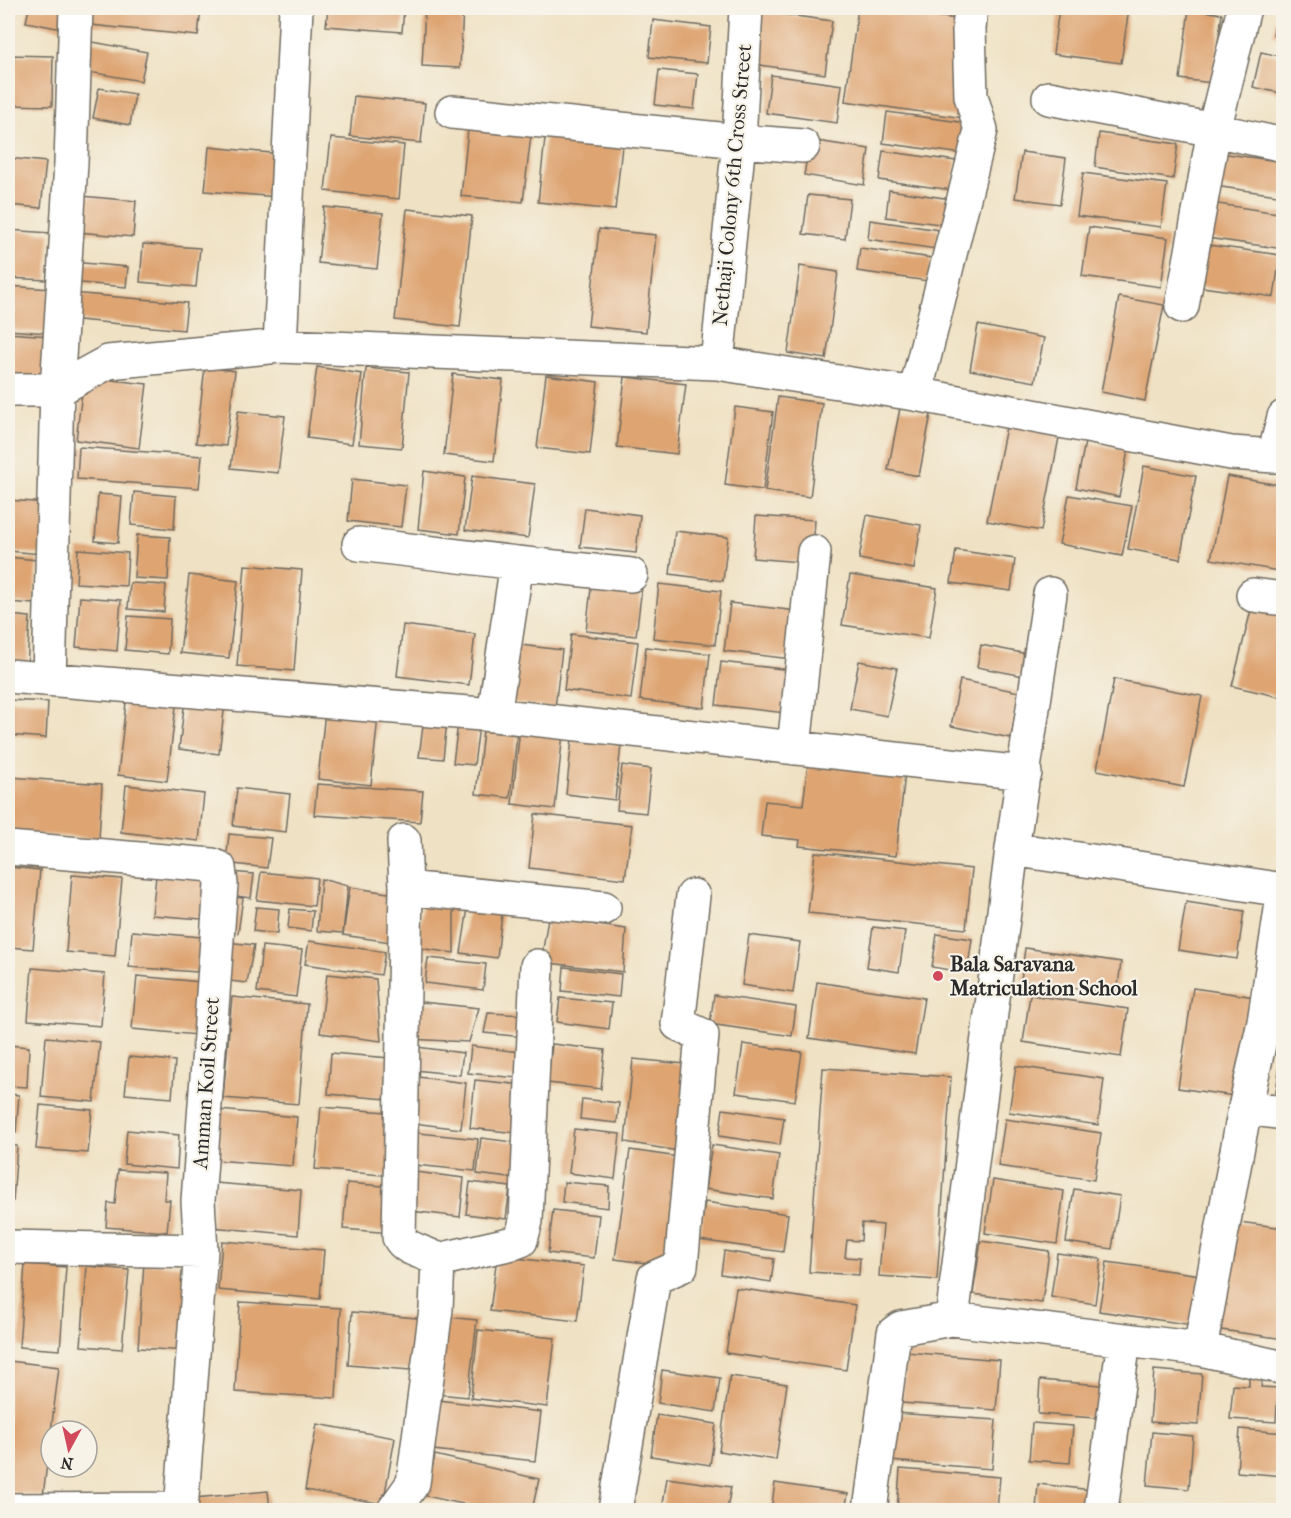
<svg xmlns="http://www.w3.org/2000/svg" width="1291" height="1518" viewBox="0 0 1291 1518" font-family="'IM FELL French Canon',serif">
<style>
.building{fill:#dea573}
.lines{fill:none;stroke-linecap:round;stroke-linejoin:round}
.minor-casing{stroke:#706b60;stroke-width:36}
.minor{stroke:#fff;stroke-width:33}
.poi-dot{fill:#d1495b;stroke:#f7f3e8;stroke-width:2}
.labels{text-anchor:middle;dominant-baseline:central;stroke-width:4.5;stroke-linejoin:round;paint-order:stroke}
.street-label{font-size:21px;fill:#2b2b2b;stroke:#f7f3e8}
.poi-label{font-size:21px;font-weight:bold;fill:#2b2b2b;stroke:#f7f3e8;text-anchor:start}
</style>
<rect width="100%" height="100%" fill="#f7f3e8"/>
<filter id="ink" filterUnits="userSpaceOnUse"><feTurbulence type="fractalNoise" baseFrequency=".0167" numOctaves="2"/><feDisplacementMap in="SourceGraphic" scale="12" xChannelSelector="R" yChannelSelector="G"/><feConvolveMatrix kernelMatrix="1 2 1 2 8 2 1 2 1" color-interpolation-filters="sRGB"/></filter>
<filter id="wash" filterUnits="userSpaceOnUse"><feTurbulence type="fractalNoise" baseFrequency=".008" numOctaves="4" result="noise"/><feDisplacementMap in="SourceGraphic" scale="24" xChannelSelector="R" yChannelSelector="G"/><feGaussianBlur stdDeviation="1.35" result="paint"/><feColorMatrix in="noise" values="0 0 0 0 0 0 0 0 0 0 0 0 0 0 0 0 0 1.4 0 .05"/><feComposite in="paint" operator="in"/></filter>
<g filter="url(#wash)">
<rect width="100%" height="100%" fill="#efe1c3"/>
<g id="blocks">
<path class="building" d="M29,8H66L62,29L26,22Z
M83,8H201L198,36L81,24Z
M328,8H404L402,32L326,26Z
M425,8H463L460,68L422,66Z
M858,8H876L957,19V56L954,81L968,83L963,118L845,101Z
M1059,8H1129L1121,63L1053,54Z
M1278,8H1284V38L1273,35Z
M1189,9L1222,14L1212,83L1180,79Z
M759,11L832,21L825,74L752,64Z
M653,20L711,27L707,63L649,57Z
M82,40L147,52L141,81L77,70Z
M1261,52L1284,57V94L1253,87Z
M8,55L53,56L52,106L8,105Z
M659,70L698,74L694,109L655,105Z
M771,75L842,85L837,123L766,113Z
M99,88L135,94L130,125L93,118Z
M354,96L425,103L421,143L350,136Z
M887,112L974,124L970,155L883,143Z
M469,120L532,127L523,202L461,196Z
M546,129L623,137L615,210L538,202Z
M1099,133L1178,144L1173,179L1095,167Z
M331,138L404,145L399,199L325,191Z
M810,140L869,149L864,185L804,175Z
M209,147L282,154L278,197L205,191Z
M883,151L956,161L952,190L879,180Z
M1022,152L1066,158L1060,204L1015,198Z
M1213,152L1284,162V196L1208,185Z
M8,158L46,162L41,208L8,205Z
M1083,173L1167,184L1161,227L1077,216Z
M889,190L951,199L947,225L886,217Z
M808,195L850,199L845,239L803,234Z
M81,196L136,201L133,237L78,232Z
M1212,203L1284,214V249L1207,238Z
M324,207L383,213L377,269L318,263Z
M407,209L472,216L460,327L395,320Z
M870,220L939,230L936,249L868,239Z
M1089,227L1168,238L1161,287L1082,276Z
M599,229L656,235L646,332L588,326Z
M8,230L50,233L47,280L8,278Z
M1194,243L1280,255L1274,297L1188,285Z
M143,244L200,248L196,287L140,282Z
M860,248L932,258L928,281L857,271Z
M72,262L128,267L126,287L70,282Z
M800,266L838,272L826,359L788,353Z
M8,286L51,289L48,333L8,330Z
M71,293L187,303L184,330L68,319Z
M1119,297L1164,305L1145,401L1101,392Z
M978,325L1044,338L1035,382L970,370Z
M8,333L49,336L45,384L8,381Z
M205,367L235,371L226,446L196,443Z
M317,367L362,374L352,444L307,438Z
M366,368L409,372L402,448L359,444Z
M453,374L503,380L494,461L444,455Z
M546,375L598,382L590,454L537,448Z
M84,377L147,384L139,448L76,440Z
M625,377L686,384L677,454L617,447Z
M778,397L822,403L810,497L765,491Z
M735,407L773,412L763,490L725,485Z
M900,408L931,414L919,476L888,470Z
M238,411L285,416L278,473L231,468Z
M1008,417L1061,427L1041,531L987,521Z
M1085,442L1128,451L1119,497L1076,488Z
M79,447L202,456L199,488L77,479Z
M1144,466L1196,476L1180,559L1128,549Z
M424,471L465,477L459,534L418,529Z
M472,476L535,484L528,538L465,530Z
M1227,476L1284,486V572L1211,559Z
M352,479L406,485L401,527L348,521Z
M134,492L176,496L174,529L131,525Z
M98,494L122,496L118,543L95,541Z
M1069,495L1132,506L1122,556L1059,544Z
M8,500L46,503L42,554L8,551Z
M585,508L640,515L636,553L580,547Z
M867,515L921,525L914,569L859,559Z
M756,516L815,520L812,563L753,558Z
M675,531L728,537L723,581L670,574Z
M137,535L170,537L168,580L134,578Z
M78,549L128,553L126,586L76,583Z
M956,550L1015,559L1011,591L951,583Z
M8,557L37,560L34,604L8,602Z
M245,565L302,570L294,671L237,666Z
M189,575L238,581L229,658L180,653Z
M850,575L937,588L929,638L842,625Z
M592,580L642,587L636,636L586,631Z
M130,583L166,585L164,612L128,609Z
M659,584L721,591L715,645L653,638Z
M80,597L121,600L117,651L76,647Z
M730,603L805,612L800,660L724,651Z
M1252,606L1284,613V698L1232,686Z
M8,615L30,617L27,668L8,666Z
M128,616L170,619L168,654L125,650Z
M403,625L475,634L469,685L397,676Z
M571,634L638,642L631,699L564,690Z
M512,644L562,650L555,708L505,702Z
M981,645L1033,655L1029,677L977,667Z
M646,647L710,654L704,708L640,700Z
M859,661L897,668L887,716L850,709Z
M721,662L800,671L795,714L716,705Z
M1114,679L1202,696L1184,787L1097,770Z
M960,680L1019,692L1011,738L951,726Z
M127,693L177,698L167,781L118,775Z
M185,699L225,703L219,754L179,749Z
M8,700L48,702L46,738L8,735Z
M325,711L378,717L371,785L318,779Z
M424,718L447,721L443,759L419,757Z
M458,723L479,726L474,765L453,763Z
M520,728L563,733L555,809L512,804Z
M483,731L517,735L510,798L476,794Z
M572,739L621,745L615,800L566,794Z
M808,763L905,773L896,856L799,846L800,840L761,836L765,801L803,805Z
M622,765L651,769L646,813L617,810Z
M10,777L102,784L99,839L8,832Z
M317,784L423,791L420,822L314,815Z
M126,785L204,794L199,841L121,832Z
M237,788L290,794L286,832L233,826Z
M535,814L632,825L625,879L529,868Z
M229,834L271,838L267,868L226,863Z
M815,852L972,869L966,929L808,913Z
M8,867L40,870L33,949L8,947Z
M230,872L254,874L251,898L228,895Z
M261,872L317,878L314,906L257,900Z
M72,875L122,879L115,956L66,952Z
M156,876L218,881L214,920L152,915Z
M321,879L348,886L343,933L317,931Z
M350,887L394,894L390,942L343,935Z
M224,896L243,898L238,933L220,930Z
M423,900L454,902V953L418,948Z
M469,901L503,905L497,958L461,953Z
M1186,902L1244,911L1237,959L1178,950Z
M256,907L279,909L277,934L253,931Z
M290,909L313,911L311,931L288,928Z
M548,918L626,929L623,972L541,962Z
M873,927L905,931L899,972L867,967Z
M132,931L201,937L197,972L129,967Z
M937,934L972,939L967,973L932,967Z
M749,935L800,942L793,993L742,985Z
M309,941L385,952L381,975L305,964Z
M225,942L254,945L247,983L221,980Z
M262,946L302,950L296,997L257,992Z
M1025,948L1121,962L1117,994L1021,981Z
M428,958L486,964L483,990L425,983Z
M564,967L621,974L619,997L562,991Z
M32,968L105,974L101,1026L28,1020Z
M327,974L376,979L381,1041L320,1033Z
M137,976L201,982L197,1035L132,1029Z
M817,982L924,998L915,1054L809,1038Z
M1193,988L1255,997L1241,1097L1178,1088Z
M714,995L796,1007L792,1036L710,1024Z
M1030,995L1128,1009L1121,1057L1023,1042Z
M232,997L307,1004L299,1104L223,1098Z
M560,998L612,1003L609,1029L557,1022Z
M412,1001L479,1008L469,1042L408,1039Z
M488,1013L527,1015L524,1037L484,1033Z
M46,1037L100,1042L94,1102L41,1097Z
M552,1044L605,1050L601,1089L548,1083Z
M743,1044L802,1052L795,1101L736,1093Z
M8,1045L29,1047L27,1087L8,1086Z
M409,1046L463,1053L460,1075L406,1069Z
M471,1046L520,1052L517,1078L468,1073Z
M1282,1049H1284V1107L1274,1106Z
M331,1053L390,1058L387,1099L328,1094Z
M129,1057L175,1061L172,1098L125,1094Z
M633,1059L685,1064L684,1152L625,1142Z
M1016,1066L1104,1079L1098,1125L1009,1112Z
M823,1068L951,1077L937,1280L879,1276L883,1225L862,1223L861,1241L847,1240L845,1257L860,1258L859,1275L809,1272Z
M410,1076L466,1083L461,1129L405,1122Z
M475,1080L523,1085L518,1133L470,1128Z
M8,1094L19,1095L16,1132H8Z
M582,1099L619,1103L617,1123L580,1119Z
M40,1105L92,1110L88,1153L36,1149Z
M321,1107L399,1113L393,1176L315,1169Z
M723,1109L784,1118L780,1145L719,1136Z
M219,1110L297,1117L293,1166L215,1160Z
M1005,1119L1101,1133L1094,1180L998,1166Z
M574,1129L620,1134L615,1179L569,1173Z
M127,1130L179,1135L177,1169L124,1164Z
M409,1132L478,1139L475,1171L405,1164Z
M481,1138L521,1143L517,1179L477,1174Z
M712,1145L779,1155L773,1199L705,1189Z
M8,1146H17L13,1201H8Z
M630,1150L685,1158L669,1266L615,1259Z
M118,1170L166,1173L164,1200H170L167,1232L106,1227L108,1203L115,1204Z
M407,1171L464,1178L460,1217L403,1210Z
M993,1180L1064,1191L1057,1244L985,1233Z
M470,1182L510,1187L506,1219L466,1214Z
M564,1182L609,1186L608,1208L562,1202Z
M215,1183L301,1190L298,1235L211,1227Z
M347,1183L395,1187L391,1233L343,1229Z
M1074,1189L1120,1196L1112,1249L1066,1242Z
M705,1202L788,1214L783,1252L699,1240Z
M553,1210L599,1215L594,1258L548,1253Z
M1231,1221L1284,1228V1339L1215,1329Z
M222,1241L324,1250L320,1299L218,1290Z
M981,1241L1049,1251L1042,1303L973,1294Z
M724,1251L774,1259L771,1282L721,1274Z
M1057,1253L1101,1259L1095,1304L1051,1297Z
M497,1256L584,1266L577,1321L490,1311Z
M1107,1262L1200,1275L1192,1325L1099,1311Z
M144,1263L194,1267L187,1351L138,1348Z
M25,1264L66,1267L60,1350L19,1347Z
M87,1266L129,1270L122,1349L81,1346Z
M736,1288L855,1305L846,1370L726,1353Z
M240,1302L341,1308L336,1398L235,1392Z
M352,1312L427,1319L423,1371L348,1365Z
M447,1317L477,1320L468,1397L438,1394Z
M478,1330L555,1338L547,1407L471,1398Z
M906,1352L1000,1360L996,1410L902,1403Z
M9,1361L59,1367L43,1496L8,1492V1376Z
M662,1370L720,1378L715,1412L658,1403Z
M1154,1370L1202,1374L1198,1425L1150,1422Z
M730,1376L787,1384L776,1460L719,1451Z
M1249,1378L1262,1379L1261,1387L1278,1388L1276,1422L1230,1419L1233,1385L1249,1386Z
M1040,1380L1112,1386L1110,1419L1038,1414Z
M429,1399L541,1412L535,1461L424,1449Z
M894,1413L996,1420L992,1469L890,1461Z
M657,1415L716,1424L710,1465L651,1456Z
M1032,1423L1073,1426L1070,1463L1029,1460Z
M317,1424L395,1438L383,1504L305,1490Z
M1240,1429L1284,1433V1476L1237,1472Z
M1152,1432L1193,1436L1189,1489L1147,1485Z
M435,1455L539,1479L532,1510H490L426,1496Z
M900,1469L1000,1477L997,1510H897Z
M667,1478L731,1487L727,1510H662Z
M775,1483L848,1494L845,1510H771Z
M1038,1484L1092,1490L1090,1510H1036Z
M268,1491L270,1510H197L195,1498Z"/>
</g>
</g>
<g filter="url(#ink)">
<use href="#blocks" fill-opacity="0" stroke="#706b60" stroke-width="1.5"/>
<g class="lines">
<g class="minor-casing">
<path id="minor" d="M1244,8L1214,130L1284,145
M1049,98L1214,130L1182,306
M452,112L739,141L803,146
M280,346L296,8
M717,363L739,141L746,8
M8,390H57L108,362L280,346L717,363L915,394L1231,453L1274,456L1284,417
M915,394L981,130L971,96L969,29L971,8
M359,544L517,563
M1253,595L1284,599
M8,676L494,715L1025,773
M49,679L57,390L71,163L76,8
M494,715L517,563L631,575
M794,748L814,552
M8,848L212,865L219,868L221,884L198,1201L201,1251L181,1510
M1012,849L1284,890
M406,888L604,908
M1245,1108L1284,1113
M8,1247L201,1251
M438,1260L513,1243L521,1240L526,1221L537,966
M952,1319L1012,849L1050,594
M1200,1349L1245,1108L1264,1022L1284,890
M8,1510L181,1509
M394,1510L413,1483L436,1309L438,1260C425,1251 406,1251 399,1237L406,888L404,841
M615,1510L654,1278L681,1266L702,1035L678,1024L693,896
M870,1510L894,1333L901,1328L952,1319L1200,1349L1284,1368
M1101,1510L1124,1340"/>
</g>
<use href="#minor" class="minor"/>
</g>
</g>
<circle class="poi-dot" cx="938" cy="976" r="6"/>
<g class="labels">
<g class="street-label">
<text transform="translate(732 185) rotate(-85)">Nethaji Colony 6th Cross Street</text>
<text transform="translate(206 1083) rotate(-86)">Amman Koil Street</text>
</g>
<g class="poi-label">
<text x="950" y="964">Bala Saravana<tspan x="950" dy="24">Matriculation School</tspan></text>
</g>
</g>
<rect width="1291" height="1518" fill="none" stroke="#f7f3e8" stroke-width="30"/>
<g transform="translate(69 1449) rotate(188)"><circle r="28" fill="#f7f3e8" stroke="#a5a39c" stroke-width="1.5"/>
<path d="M0-4.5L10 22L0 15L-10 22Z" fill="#d1495b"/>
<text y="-9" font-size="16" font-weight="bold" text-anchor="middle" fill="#2b2b2b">N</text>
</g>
</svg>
